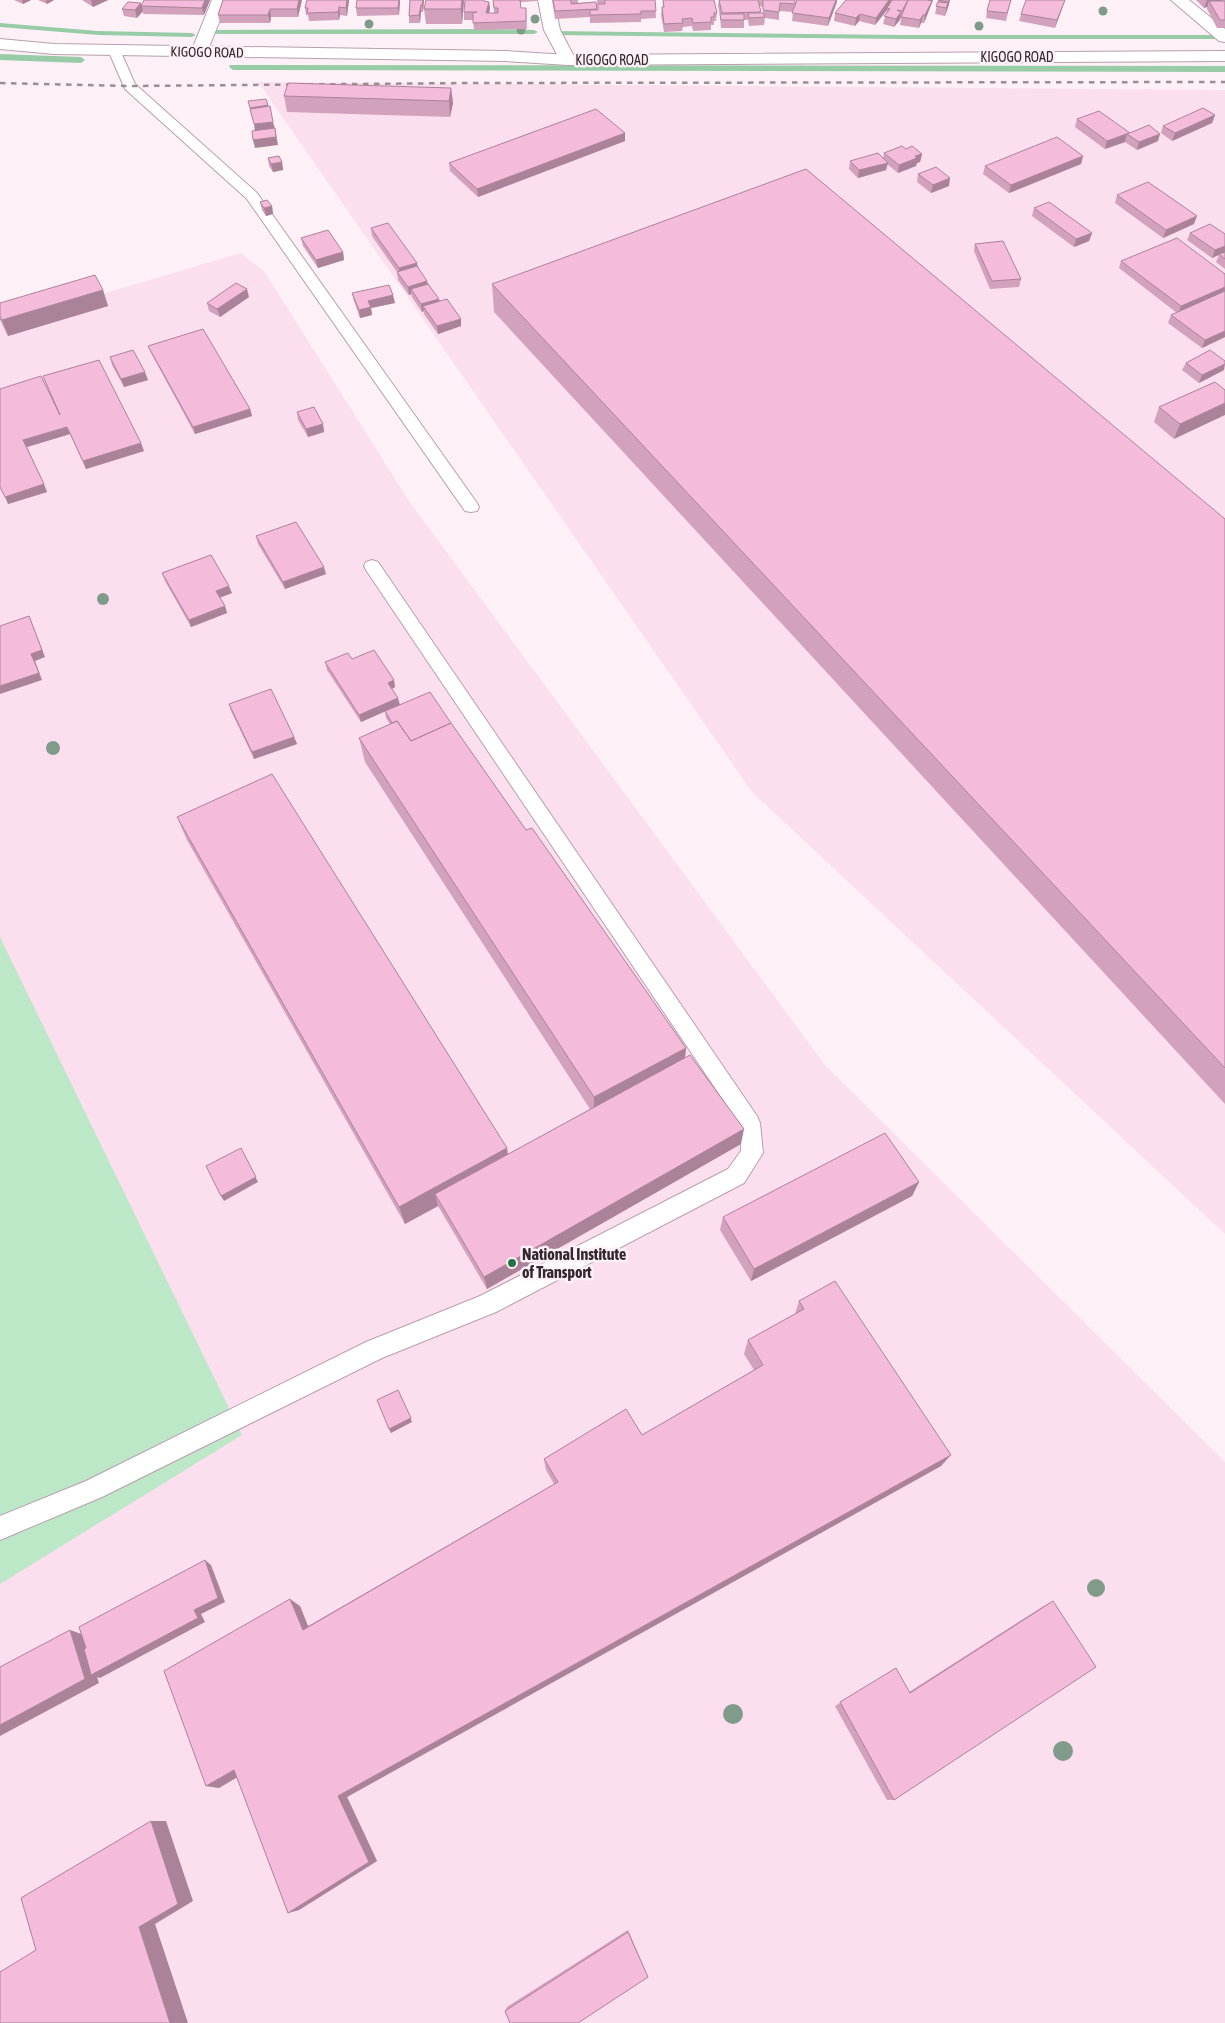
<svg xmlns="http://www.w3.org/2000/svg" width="1225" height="2023" viewBox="0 0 1225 2023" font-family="'Asap Condensed',sans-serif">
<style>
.built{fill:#fbdfef}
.green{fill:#bde8c8}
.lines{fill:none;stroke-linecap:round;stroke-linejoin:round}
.stream{fill:#98cca6;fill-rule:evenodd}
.service-casing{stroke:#b89fad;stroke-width:2}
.minor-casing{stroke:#b89fad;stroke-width:2}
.secondary-casing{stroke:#b89fad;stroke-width:2}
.service{fill:#fff;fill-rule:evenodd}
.minor{fill:#fff;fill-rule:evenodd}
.secondary{fill:#fff;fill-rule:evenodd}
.rail{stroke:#998e94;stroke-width:2.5;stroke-dasharray:5.5 5.5;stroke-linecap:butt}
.tree{fill:#819b8a}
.wall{fill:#d2a1bc;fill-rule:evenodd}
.shaded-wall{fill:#ab8399}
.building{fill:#f4bbdb;stroke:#ab8399}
.poi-dot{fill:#247242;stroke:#fdf1f7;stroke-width:2}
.labels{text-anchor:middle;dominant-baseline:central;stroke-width:5;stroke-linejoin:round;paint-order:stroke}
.far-street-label{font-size:14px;fill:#32282d;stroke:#fdf1f7}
.poi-label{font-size:16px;font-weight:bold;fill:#32282d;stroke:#fdf1f7;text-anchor:start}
</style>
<rect width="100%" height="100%" fill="#fdf1f7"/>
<path class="built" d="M258,82L1225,90V1234L752,792Z
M241,253L264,271L409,501L825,1065L1225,1462V2023H0V324Z"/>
<path class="green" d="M0,937L242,1435L0,1584Z"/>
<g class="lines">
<path class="stream" d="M0,23L98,31L192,33L196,35L192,37L98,35L0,27Z
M494,29L534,30L538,32L534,34H212L208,32L212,30Z
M550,31L902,35H1225V39H902L553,35H550Z
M0,54L81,57L85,60L81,63L0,60Z
M230,65L1225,66V72L233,70L229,67Z"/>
<g class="service-casing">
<path id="service" d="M114,46L120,50L135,84L257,193L477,503L479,507L477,511L471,512L465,511L247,199L125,89L108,50Z
M372,560L378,562L757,1116L760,1123L763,1153L744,1183L496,1312L382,1358L102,1497L0,1540V1516L86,1481L366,1342L480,1296L728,1169L741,1151L740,1125L366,570L364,566L366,562Z"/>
</g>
<g class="minor-casing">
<path id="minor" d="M212,0H228L207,52L205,56H193L191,52Z
M538,0H554L560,30L576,60L574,64H562L560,60L544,30Z
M1171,0H1189L1225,29V42L1219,41Z"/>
</g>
<g class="secondary-casing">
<path id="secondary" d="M0,39L54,44L506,51L568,55L1225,51V61L568,65L506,61L54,54L0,49Z"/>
</g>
<use href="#service" class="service"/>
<use href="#minor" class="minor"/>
<use href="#secondary" class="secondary"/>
<path class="rail" d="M0,83L129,86L467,83L1225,82"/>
</g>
<g class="tree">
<circle cx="1103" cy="11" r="4.5"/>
<circle cx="535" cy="19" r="4.5"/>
<circle cx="369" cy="24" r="4.5"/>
<circle cx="979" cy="26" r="4.5"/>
<circle cx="521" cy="30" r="4.5"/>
<circle cx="103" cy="599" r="6"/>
<circle cx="53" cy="748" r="7"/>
<circle cx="1096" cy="1588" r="9"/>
<circle cx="733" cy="1714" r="10"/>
<circle cx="1063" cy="1751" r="10"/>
</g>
<path class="wall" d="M14,0H31L23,4Z
M38,0H54L47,4Z
M82,0H108L93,7Z
M210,0L204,15L143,14V11L137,18L124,16L122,9L141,3V6Z
M223,0H302L298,17H271L270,23H220L218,15Z
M349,0L347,16L340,15L339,20L309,21L308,15H306L305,8Z
M357,0H400L399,15L357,16L356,8Z
M410,0H424L423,12H421L420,23H409V16Z
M464,0L462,24H426L424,9Z
M493,0H537V1L521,2V8H526L527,29L474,30L473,20H464V12L484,1L489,2L490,9L489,13H494Z
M552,0H578V3L596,2L597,10H598L597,0H655L656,18L641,19V22L590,23V17L555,19Z
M663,0L717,13L716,21H714V25H711V30L693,31L692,26L683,27L682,31L664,32L661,15L662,7H663Z
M719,0H758L759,1V0H795V6L797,0H837L828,26L792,21L793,12L779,11V20L765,18L764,25L749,26L748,20H744V28H721L720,16L718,6ZM760,6L763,7V13H760Z
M846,0H933L924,23H921L919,28L900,25L901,19L900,18L894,27L883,24L887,10L875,25L859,21L855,26L834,21L835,13Z
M938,0H950L947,11L945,16L935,14Z
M1011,0L1006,21L986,18L987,11Z
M1065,0L1063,6L1055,28L1019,21L1021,14Z
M1196,0H1225V28H1217L1207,9V7L1204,8Z
M451,88L453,103L450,117L287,112L284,96Z
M1215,115L1212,123L1172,141L1161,133L1163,126Z
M1077,119L1130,133L1158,141L1137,150L1125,142L1105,149L1075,127Z
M625,133V141L478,197L450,171L449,163Z
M906,149L922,154L920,162L917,163L916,166L898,173L887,164L886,170L858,178L849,169L850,161L883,158L884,153Z
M1083,156L1081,164L1009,193L983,174L985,166Z
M268,158L282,162L283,170L273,172L269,166Z
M918,174L949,186L931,193L917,182Z
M1117,195L1194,224L1163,238L1115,203Z
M260,202L272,206L273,214L266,216L262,210Z
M1034,208L1092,233L1089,241L1074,247L1032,216Z
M371,228L417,263L418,268L440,301L461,319V326L438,334L424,314V311L422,312L412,297L411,294L409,295L398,280L397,272L372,236Z
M1190,233L1225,234V269L1216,262L1219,255L1212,258L1187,240Z
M301,238L343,252L344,260L318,268L303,246Z
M975,244L1021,279L1019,287L990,289L974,251Z
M1121,261L1225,337L1202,348L1168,323L1171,315L1177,313L1119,268Z
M492,284L1225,519V1104L494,312Z
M103,290L108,306L8,336L0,320V303Z
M352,293L395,303L371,308L372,315L360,318L354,301Z
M249,297L220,317L209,311L207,303Z
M148,346L250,409L252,416L195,434L151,353Z
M110,357L148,380L124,387L112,365Z
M1186,363L1224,370L1199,383L1182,370Z
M1215,382L1174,439L1154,422L1159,407Z
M0,389L56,406L144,451L86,469L70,434L27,447L47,492L8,504Z
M297,412L323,424L324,432L308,437L298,420Z
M256,536L326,574L285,589L258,544Z
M162,573L232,593L220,598L225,606L227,613L191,627L165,581Z
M352,659L394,680L395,687L392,689L399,705L451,723L526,830L686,1048L685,1057L741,1144L487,1289L438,1206L405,1224L187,840L177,817L507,1148L508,1155L590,1109L365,762L359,738L390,724L386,718L385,711L361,722L327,670L325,662Z
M229,704L294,737L297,744L254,759L231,711Z
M919,1182L912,1196L751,1281L720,1230L723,1217Z
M799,1301L941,1466L347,1797L377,1861L299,1910L288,1913L237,1777L219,1788L206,1786L300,1606L308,1626L554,1484L546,1470L544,1459L642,1435L754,1370L744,1354L748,1340L795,1314Z
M1053,1601L894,1800H887L835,1706L896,1668L909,1692L1042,1607Z
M628,1930L648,1977L505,2011L507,2007Z"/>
<path class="shaded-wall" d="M22,0H31L23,4Z
M46,0H54L47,4Z
M91,0H108L93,7Z
M205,0H210L204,15L202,8Z
M299,0H302L298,17L297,9Z
M347,0H349L347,16L346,8Z
M399,0H400L399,15L398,8Z
M423,0H424L423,12L422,5Z
M462,0H464L462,24L461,9Z
M836,0H837V2L828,26L829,18Z
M889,0H894L887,8V10L875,25L876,18Z
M931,0H933L924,23L925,15Z
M948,0H950L949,4L945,16Z
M1065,0L1063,6L1055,28L1057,20Z
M1207,0H1222L1220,5L1209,1L1207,7L1204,8Z
M489,2L490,9L487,21L486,13Z
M141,3L143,11L137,18L135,10Z
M421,5V12L420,23L419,15Z
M339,7L340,15L339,20L338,12Z
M270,9L271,17L270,23L268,15Z
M901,12L900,20L894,27L896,19Z
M860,14L859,21L855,26L856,18Z
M923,15L921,23L919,28L920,20Z
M451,88L453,103L450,117L449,101Z
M268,105L269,113L251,115L250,108Z
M1215,115L1212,123L1172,141L1175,133Z
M273,122L275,129L255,132L254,124Z
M275,128L278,145L255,148L253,140Z
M625,133V141L478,197L477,189Z
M1127,134L1125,142L1105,149L1107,141Z
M1160,134L1158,141L1137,150L1139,142Z
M922,154L920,162L917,163L916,166L898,173L899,165L915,156Z
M1083,156L1081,164L1009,193L1011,185Z
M282,162L283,170L273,172L271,164Z
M888,163L886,170L858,178L859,170Z
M950,178L949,186L931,193L933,185Z
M272,206L273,214L266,216L264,208Z
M1197,216L1194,224L1163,238L1166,230Z
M1092,233L1089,241L1074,247L1076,239Z
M1225,246V252L1212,258L1215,250Z
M343,252L344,260L318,268L316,260Z
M417,263L418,271L400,276L399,268Z
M427,281L428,289H411V294L409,295L408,287Z
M1225,287V294L1178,314L1181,306Z
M247,289L249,297L220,317L217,309Z
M103,290L108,306L8,336L2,320Z
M393,295L395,303L371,308L372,315L360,318L359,310L368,301Z
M439,299L440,306H423L424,311L422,312L421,304Z
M461,319V326L438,334L437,326Z
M1225,331V337L1202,348L1205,340Z
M1225,364L1224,370L1199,383L1202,375Z
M145,372L148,380L124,387L121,379Z
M1225,403V415L1174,439L1180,424Z
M250,409L252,416L195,434L193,427Z
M323,424L324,432L308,437L306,429Z
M67,427L70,434L27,447L23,440Z
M141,443L144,451L86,469L83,461Z
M44,484L47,492L8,504L5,497Z
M324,567L326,574L285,589L283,582Z
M229,586L232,593L218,598L216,591Z
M225,606L227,613L191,627L189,620Z
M29,616L45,657L35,661L42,680L0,694V686L31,654Z
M394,680L395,687L389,690L388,683Z
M398,698L400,705L361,722L359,715Z
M294,737L297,744L254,759L252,752Z
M686,1048L684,1067L594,1116V1097Z
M744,1129L741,1144L487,1289L484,1277Z
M241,1148L258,1182L224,1201L221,1196Z
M507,1148L509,1166L435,1194L438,1206L405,1224L399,1207Z
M919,1182L912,1196L751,1281L754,1269Z
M398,1390L412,1422L391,1433L389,1429Z
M951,1455L941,1466L347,1797L377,1861L299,1910L288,1913L338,1796Z
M205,1560L211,1565L225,1602L201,1614L205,1622L100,1678L97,1677L99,1683L0,1736V1725L70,1630L84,1635L194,1610Z
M290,1599L300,1606L312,1636L303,1630Z
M234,1770L246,1772L219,1788L206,1786Z
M151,1821H166L193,1901L155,1924L188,2023H170L139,1927Z"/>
<path class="building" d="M144,0H205L202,8L141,6Z
M223,0H299L297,9H270L268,15H218Z
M307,0H347L346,8L339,7L338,12L307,13L308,8H305Z
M357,0H399L398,8H356Z
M410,0H423L422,5H421L419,15L409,16Z
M426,0H462L461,9H424Z
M465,0H484V1L489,2L486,13H498V8H494L493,0H520L521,8H526V21L473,23V13L477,12H464Z
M553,0H571V4L596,2L597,9L555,11Z
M605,0H655L656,11H641V14L590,15V10H598V4H605Z
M663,0H714L717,13H714V17H711V22L693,23L692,18L682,19L683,23L664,24L662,7H664Z
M719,0H758L761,12L722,13Z
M763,0H795V4L780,3L779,12L763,10Z
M797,0H836L829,18L792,13Z
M846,0H889L876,18L860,14L856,18L835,13Z
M892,0H927L932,1L925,15H923L920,20L901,17L908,0L902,11L897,10L901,12L896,19L884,16L890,9L887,8Z
M938,0H949L948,2Z
M990,0H1011L1007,13L987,11Z
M1026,0H1065L1057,20L1021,14Z
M1209,1H1225V20H1220Z
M128,2L141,3L135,10L122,9Z
M938,2L948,3L946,8L936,6Z
M748,13H763L765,17L749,18Z
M720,14H744V20H721Z
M288,83L451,88L449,101L284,96Z
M266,99L268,105L250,108L248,101Z
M270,106L273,122L254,124L250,109Z
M1203,108L1215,115L1175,133L1163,126Z
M596,109L625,133L477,189L449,163Z
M1099,111L1130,133L1149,125L1160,134L1139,142L1127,134L1129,133L1107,141L1077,119Z
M275,128L276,137L253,140L252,131Z
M1057,137L1083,156L1011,185L985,166Z
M902,146L906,149L912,146L922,154L915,156L917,158L899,165L884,153Z
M878,153L888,163L859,170L850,161Z
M279,156L282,162L271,164L268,158Z
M936,167L950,178L933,185L918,174Z
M806,169L1225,519V1068L492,284Z
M1148,182L1197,216L1166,230L1117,195Z
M267,200L272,206L264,208L260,202Z
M1049,202L1092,233L1076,239L1034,208Z
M388,223L417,263L399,268L371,228Z
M1210,224L1225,234V246L1215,250L1190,233Z
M328,230L343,252L316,260L301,238Z
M1177,238L1225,274V287L1181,306L1121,261Z
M1003,241L1021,279L992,281L975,244Z
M1225,252V259L1219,254Z
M417,266L427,281L408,287L397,272Z
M95,275L103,290L2,320L0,317V303Z
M236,283L247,289L217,309L207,303Z
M428,284L439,299L421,304L411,289Z
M389,285L393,295L368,301L371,307L359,310L352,293Z
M1225,291V331L1205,340L1171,315Z
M447,299L461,319L437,326L423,306Z
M203,329L250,409L193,427L148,346Z
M133,350L145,372L121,379L110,357Z
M1210,350L1225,361V364L1202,375L1186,363Z
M99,360L141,443L83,461L67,427L23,440L44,484L5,497L0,487V389L41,376L60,415L43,376Z
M1215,382L1225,390V403L1180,424L1159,407Z
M314,407L323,424L306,429L297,412Z
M296,522L324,567L283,582L256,536Z
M211,555L229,586L216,591L225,606L189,620L162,573Z
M29,616L42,650L31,654L39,673L0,686V626Z
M374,650L394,680L388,683L398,698L359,715L325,662L348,653L352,659Z
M271,689L294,737L252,752L229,704Z
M430,692L451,723L411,741L397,721L392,723L385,711Z
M397,721L411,741L451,723L526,830L532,828L686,1048L594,1097L359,738Z
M272,774L507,1148L399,1207L177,817Z
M690,1055L744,1129L484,1277L435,1194Z
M885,1133L919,1182L754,1269L723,1217Z
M241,1148L256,1177L221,1196L206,1166Z
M835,1281L951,1455L338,1796L369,1862L288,1913L234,1770L206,1786L164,1671L290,1599L303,1630L558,1482L544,1459L626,1409L642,1435L763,1365L748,1340L804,1309L799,1301Z
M398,1390L411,1418L389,1429L377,1400Z
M205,1560L218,1598L194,1610L198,1618L91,1675L84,1649L86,1648L79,1627Z
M1053,1601L1096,1667L894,1800L840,1702L896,1668L910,1693Z
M70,1630L85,1679L0,1725V1667Z
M151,1821L178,1904L139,1927L170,2023H0V1972L36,1950L21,1898Z
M628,1932L648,1977L578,2023H510L505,2011Z"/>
<circle class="poi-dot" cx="512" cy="1263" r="5"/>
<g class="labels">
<g class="far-street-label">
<text transform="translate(207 52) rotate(1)">KIGOGO ROAD</text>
<text x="1017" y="57">KIGOGO ROAD</text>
<text x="612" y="60">KIGOGO ROAD</text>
</g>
<g class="poi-label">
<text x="522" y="1254">National Institute<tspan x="522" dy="18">of Transport</tspan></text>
</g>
</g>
</svg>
